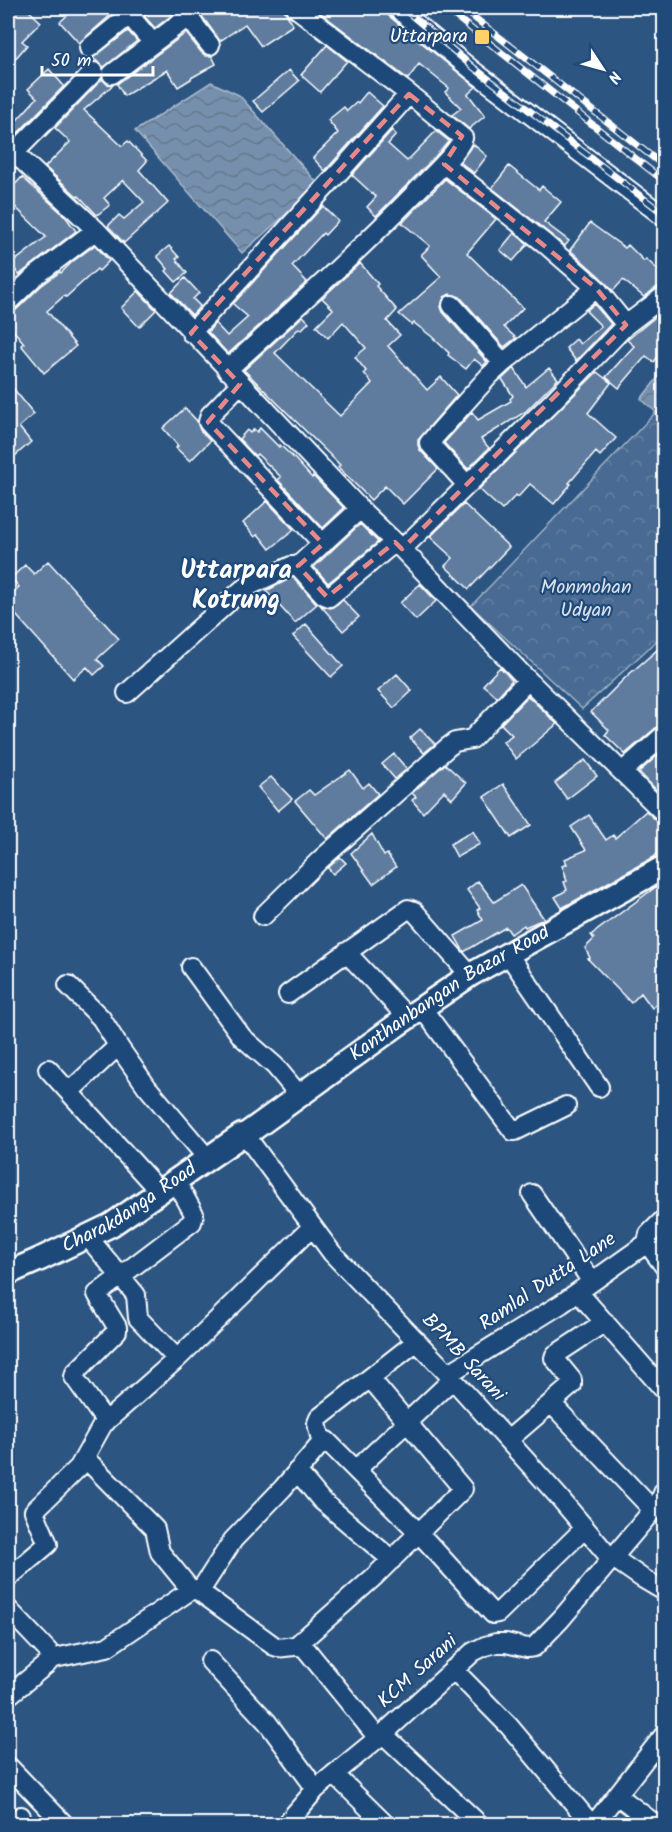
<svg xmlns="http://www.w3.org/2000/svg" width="672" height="1832" viewBox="0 0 672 1832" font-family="Kalam,sans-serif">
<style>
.park{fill:url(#park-crowns);stroke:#a4b5c8;stroke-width:1.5}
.water{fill:url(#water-waves);stroke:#acbcce;stroke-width:1.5}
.building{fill:#5e7c9f;stroke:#fff;stroke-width:1.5}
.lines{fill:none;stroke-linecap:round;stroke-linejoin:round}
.minor-casing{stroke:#fff;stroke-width:22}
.tertiary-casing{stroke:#fff;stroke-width:27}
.minor{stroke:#1f4a7a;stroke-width:18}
.tertiary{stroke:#1f4a7a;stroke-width:22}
.rail-casing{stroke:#fff;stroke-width:7}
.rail{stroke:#1f4a7a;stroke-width:4.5;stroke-dasharray:14;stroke-linecap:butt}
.marked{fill:none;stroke:#e88989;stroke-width:4.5;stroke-dasharray:12 8;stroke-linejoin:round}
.poi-dot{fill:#ffd166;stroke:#1f4a7a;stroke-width:2}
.labels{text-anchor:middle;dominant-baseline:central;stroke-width:4.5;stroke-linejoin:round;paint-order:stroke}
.poi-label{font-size:20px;fill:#fff;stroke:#1f4a7a;text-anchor:end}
.park-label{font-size:20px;fill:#dae1e9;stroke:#1f4a7a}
.street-label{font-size:20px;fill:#fff;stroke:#1f4a7a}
.district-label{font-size:26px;font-weight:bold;fill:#fff;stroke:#1f4a7a}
</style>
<defs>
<pattern id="park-crowns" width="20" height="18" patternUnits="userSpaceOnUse" patternTransform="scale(1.5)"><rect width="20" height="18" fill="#486b92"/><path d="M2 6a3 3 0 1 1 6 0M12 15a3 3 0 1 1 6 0" fill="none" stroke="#6381a2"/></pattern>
<pattern id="water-waves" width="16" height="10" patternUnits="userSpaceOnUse" patternTransform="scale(1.5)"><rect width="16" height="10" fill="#748fad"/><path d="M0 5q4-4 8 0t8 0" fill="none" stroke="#66788b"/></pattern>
</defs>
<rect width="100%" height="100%" fill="#2c5582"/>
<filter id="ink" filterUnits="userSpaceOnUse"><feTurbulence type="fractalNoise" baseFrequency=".0167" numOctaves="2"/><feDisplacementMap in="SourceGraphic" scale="12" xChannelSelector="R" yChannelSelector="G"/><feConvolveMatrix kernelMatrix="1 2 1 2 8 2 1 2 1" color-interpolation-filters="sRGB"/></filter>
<g filter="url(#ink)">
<path class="park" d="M655,413L664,423V634L582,709L471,606Z"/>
<path class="water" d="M211,82L239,95L319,185L242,253L135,131Z
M664,370V419L641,399Z"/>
<path class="building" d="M8,8H26L41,22L22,41L27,45L8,67Z
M75,8H112L113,13L79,43L60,22Z
M149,8H171L172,15L155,28L145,17Z
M196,8H283L293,25L261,46L245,24L220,41Z
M314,8H379L476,87L468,94L485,116L469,129L452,115L461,108L445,92L449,88L419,64L408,79Z
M128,31L137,41L104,67L93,58Z
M186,33L201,52L206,56H212L216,64L191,78V79L178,87L167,70L124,96L117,84Z
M327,45L347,61L320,92L301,75Z
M49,69L64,86L13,138L8,136V130L37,98L28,89Z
M289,70L299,81L263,112L253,101Z
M102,79L107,84L113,85L84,110L122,146L128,141L147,161L139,170L168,203L124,243L108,226L119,215L124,219L144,202L123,180L104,198L110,205L97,215L79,196L78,197L45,167L70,142L55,128Z
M367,92L383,106L325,171L313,158L338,133L328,120L344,107L347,111L357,102L358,103Z
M392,130L396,135L388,144L407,161L436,131L449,141L435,157L376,216L367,207L376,197L352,175Z
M473,144L487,156L474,173L460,162Z
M509,166L539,190L542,186L561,202L544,222L569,241L565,246L492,188Z
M22,177L65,216L76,231L19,275L11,264L46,237L8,200V192Z
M445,179L496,219L467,253L523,308L504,327L516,338L504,347L460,297L450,294L444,297L441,307L443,312L487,362L483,366L474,359L466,369L448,355L449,353L431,336L414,323L412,325L399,314L441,277L421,255L430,246L402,223Z
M323,206L338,221L325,235L323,233L292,266L307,282L228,354L208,332L215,323L227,336L248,317L233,304Z
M590,223L625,248L628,245L644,261L646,259L664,275V285L657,287L644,297L623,280L613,291L599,276L570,250Z
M514,233L528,244L513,261L500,250Z
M95,245L109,261L99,271L97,269L66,297L64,296L47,311L76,346L44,373L21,345L24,343L8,324V313L16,310L41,286L60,272L61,273L72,262Z
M169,246L179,257L176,259L187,273L176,282L166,271L168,269L157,256Z
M360,263L378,284L376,286L397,310L387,321L400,335L388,346L427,390L441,377L457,395L418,440V445L420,450L438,469L403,504L385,486L371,500L338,467L340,465L244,370L303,316L309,322L301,330L299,328L275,353L340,416L372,383L364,373L366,371L355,357L366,348L343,322L328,338L316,326L333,309L322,298Z
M185,278L199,293L193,299L200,306L192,315L171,293Z
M138,291L156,310L139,327L121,308Z
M594,304L611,324L576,361L566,348L576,339L580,344L601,326L586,311Z
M664,310V349L654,362L646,356L619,388L606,377L634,346L627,340Z
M514,368L526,387L549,368L558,379L525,412L481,439L489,448L468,469L444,443L472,412L478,420L511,401L510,399L513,396L502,379Z
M597,372L611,383L588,413L616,438L600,456L596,452L569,483L571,484L554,504L530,484L518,497L516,495L502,510L479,489Z
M8,382L34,414L19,427L31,442L8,462Z
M185,408L197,421L200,430L210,441L190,461L176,448L178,446L163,428Z
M260,428L279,447L280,445L295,459L312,478L313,476L344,508L323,528L278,480L281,477L257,454L255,456L239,439L247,430L250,433L254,429L257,432Z
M267,501L294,530L270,549L258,534L255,537L243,523Z
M464,504L509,547L469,589L445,566L453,558L430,537Z
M360,524L378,542L328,583L314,567Z
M48,561L119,639L97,659L104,666L94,675L87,667L73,679L8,606V597L19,587L11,578L25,565L34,574Z
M293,577L317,604L295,623L266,591Z
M420,584L436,601L416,620L400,603Z
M343,600L359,617L343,631L321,606L331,608Z
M306,624L343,666L331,677L293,636Z
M664,644V724L657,727L625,754L605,735L609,730L591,712L627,676Z
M500,667L512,680L497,697L483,685Z
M397,674L412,691L394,708L378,691Z
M528,696L557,724L516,759L503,742L512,735L501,724Z
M420,729L435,744L424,753L410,738Z
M394,754L407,769L395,779L382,764Z
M658,755L664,762V798L639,772Z
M585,760L597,776L567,799L555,783Z
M445,764L466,783L452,799L444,791L423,813L412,800L416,797L412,793Z
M350,770L363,788L369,783L378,794L327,839L295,801L309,790L314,795Z
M271,777L292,799L278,811L258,787Z
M503,784L531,825L511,838L484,797Z
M646,811L657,821L664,824V847L654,857L562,908L555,897L567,890L564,882L567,881L565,876H566L562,866L567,864L565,859L586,850L571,827L589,815L606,840L613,835L615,838Z
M473,831L480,844L457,857L450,844Z
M372,834L384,856L387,854L396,867L373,884L351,853Z
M340,857L346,863L333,874L328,868Z
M478,881L494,902L521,885L544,919L525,927L524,925L511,934L506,927L464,952L455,936L483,920L477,910L480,908L467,890Z
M657,886L664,896V999L652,1008L641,993L631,1003L588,959L590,958L585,948L594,939L591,935Z"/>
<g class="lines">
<g class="minor-casing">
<path id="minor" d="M123,8L153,43
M397,8L472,70L664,217
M182,9L210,45
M89,48L138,8
M112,74L188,17
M8,147L96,230L360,509L402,549L524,676L664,813
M14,153L94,72
M444,164L543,242L596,288L626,325
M8,302L34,277L96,230
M452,305L503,363
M191,333L344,167L409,94
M227,370C292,311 357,253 418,190C430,177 457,154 463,138L409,94L296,8
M240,384L210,415L208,422L323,544
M467,485L429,443L489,376L503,363L596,288
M402,549L552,402L626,325L664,296
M298,566L360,509
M127,693L243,589L291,566H298L324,595L329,597L395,542
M622,772L664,735
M263,916L320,860L448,747L455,742L472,739L528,680
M346,952L408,1018
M508,954L599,1087
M191,967L242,1037L275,1066L300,1096
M68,985L101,1018L121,1050L147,1087L208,1159
M288,994L408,909L414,911L470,975
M422,1008L513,1131H515L566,1106
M48,1069L160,1192
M69,1092L118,1046
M246,1136L332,1253L448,1374L558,1496L606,1553L642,1578L664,1591
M532,1194L592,1282
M87,1236L136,1295L138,1318L177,1359
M647,1243L664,1266
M578,1292L664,1390
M448,1374L561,1304L647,1243L649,1234L664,1219
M551,1403L653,1510
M106,1422L74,1377L75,1373L117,1331V1327L97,1294L192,1222L194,1214L176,1181
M508,1440L572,1385V1380L554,1358L555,1355L605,1322
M321,1441L317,1423L319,1418L417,1341
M85,1458L155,1529L160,1552L191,1590
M356,1470L453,1379
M297,1471L321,1500L392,1560
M8,1578L48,1544L34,1511L79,1467L103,1424L177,1359L312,1227
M200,1591L233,1540L283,1488L324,1440L327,1441L419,1533L493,1614L498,1613L585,1528
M8,1609L48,1651L50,1658L48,1663L8,1696
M297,1645L375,1576L463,1489L370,1378
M50,1659L107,1647L191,1590L196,1589L274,1646C284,1651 294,1642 305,1648L378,1738
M210,1661L267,1722L316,1789
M453,1669L509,1726L591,1824
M383,1734L479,1824
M8,1766L64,1824
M334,1774L385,1824
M617,1795L664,1735
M11,1824L21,1816
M286,1824L316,1789L383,1734L473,1652L485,1646L496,1643H506L527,1648L534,1647L561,1619L653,1510L659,1503L664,1491
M594,1824L617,1795L655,1824"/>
</g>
<g class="tertiary-casing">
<g id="tertiary">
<path id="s1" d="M245,1135L397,1025L470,975L664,867"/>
<path id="s2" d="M8,1273L38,1260L111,1225L242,1135L246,1136"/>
</g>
</g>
<use href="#minor" class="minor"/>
<use href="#tertiary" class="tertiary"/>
<g class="rail-casing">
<path id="rail" d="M403,8L473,67L664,214
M445,8L664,181
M462,8L664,166"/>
</g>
<use href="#rail" class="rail"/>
</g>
</g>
<path class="marked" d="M409,94L462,136L444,164L596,288L626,325L402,549L395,542L327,597L298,566L323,544L208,422L240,384L191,333Z"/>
<rect class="poi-dot" x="474" y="29" width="16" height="16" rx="3"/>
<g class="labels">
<g class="poi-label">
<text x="468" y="37">Uttarpara</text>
</g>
<g class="park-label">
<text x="586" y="588">Monmohan<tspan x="586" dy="23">Udyan</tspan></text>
</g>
<g class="street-label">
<text stroke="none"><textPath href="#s1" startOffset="249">Kanthanbangan Bazar Road</textPath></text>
<text stroke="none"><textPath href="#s2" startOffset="138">Charakdanga Road</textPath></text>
<text transform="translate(548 1282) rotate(-34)">Ramlal Dutta Lane</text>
<text transform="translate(463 1358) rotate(47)">BPMB Sarani</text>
<text transform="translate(418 1672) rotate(-42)">KCM Sarani</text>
</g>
<g class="district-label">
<text x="236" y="571">Uttarpara<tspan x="236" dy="30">Kotrung</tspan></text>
</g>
</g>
<rect width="672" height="1832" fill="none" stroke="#1f4a7a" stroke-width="30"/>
<rect x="15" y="15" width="642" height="1802" fill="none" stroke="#fff" stroke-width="2" filter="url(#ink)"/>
<g transform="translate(603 69) rotate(126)" stroke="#1f4a7a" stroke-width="4.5" paint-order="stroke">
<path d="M0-4.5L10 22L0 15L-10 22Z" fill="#ffffff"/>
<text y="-9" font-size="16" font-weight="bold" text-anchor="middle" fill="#ffffff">N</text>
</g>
<path d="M42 66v9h111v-9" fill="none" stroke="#ffffff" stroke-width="3"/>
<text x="51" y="66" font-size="18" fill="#ffffff" stroke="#1f4a7a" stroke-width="4.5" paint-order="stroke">50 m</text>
</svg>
